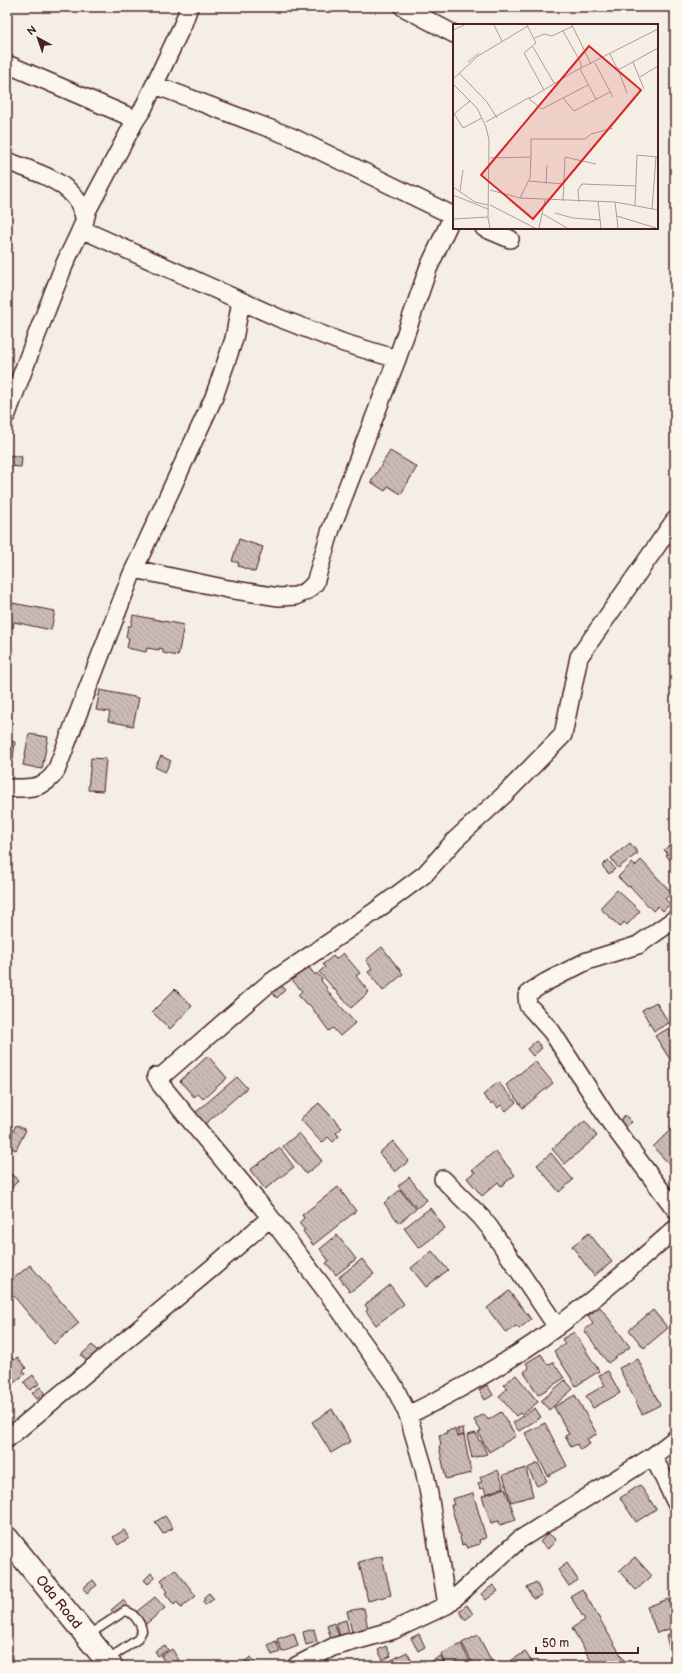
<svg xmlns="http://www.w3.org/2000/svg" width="682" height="1673" viewBox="0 0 682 1673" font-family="'Balsamiq Sans',sans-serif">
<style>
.building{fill:url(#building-back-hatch);stroke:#4a1f2b}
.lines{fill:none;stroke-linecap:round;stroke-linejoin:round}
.lane-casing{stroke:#4a1f2b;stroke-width:11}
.street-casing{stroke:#4a1f2b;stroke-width:20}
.secondary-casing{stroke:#4a1f2b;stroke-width:25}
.lane{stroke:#fbf7ec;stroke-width:8}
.street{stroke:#fbf7ec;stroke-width:17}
.secondary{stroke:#fbf7ec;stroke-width:22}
.labels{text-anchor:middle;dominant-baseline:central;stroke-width:3;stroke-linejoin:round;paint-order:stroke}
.street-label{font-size:14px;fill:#4a1f2b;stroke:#fbf7ec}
.inset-road{fill:none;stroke:#b09b9a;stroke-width:1}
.view{fill:#d62828;fill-opacity:0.15;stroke:#d62828;stroke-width:2}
.inset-edge{fill:none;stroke:#4a1f2b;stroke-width:2}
</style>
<defs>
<pattern id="building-back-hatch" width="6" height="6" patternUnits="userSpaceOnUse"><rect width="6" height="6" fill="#cabbb6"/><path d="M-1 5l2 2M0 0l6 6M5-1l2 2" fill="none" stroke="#afa09d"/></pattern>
</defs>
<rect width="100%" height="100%" fill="#f4eee4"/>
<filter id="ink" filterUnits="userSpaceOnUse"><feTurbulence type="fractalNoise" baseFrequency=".025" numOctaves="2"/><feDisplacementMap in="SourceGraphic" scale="8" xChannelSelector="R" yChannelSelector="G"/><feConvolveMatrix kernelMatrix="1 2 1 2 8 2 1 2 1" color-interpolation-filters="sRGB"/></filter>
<g filter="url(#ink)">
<path class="building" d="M390,451L417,467L401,494L388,486L385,491L371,482Z
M10,455L22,457L21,467L8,466Z
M239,539L263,547L255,572L238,566L239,563L232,561Z
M7,602L55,611L51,630L14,622L13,628L7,627Z
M133,615L184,625L178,656L163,653V649L159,648V650L147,648L146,652L127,648L129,638L126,637L128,626H131Z
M100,690L139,698L133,726L108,721L110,712L96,710Z
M29,734L48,737L42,769L23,765Z
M7,741L15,742L13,760L7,759Z
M161,756L171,761L165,772L155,767Z
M91,758L106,759L103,791L88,790Z
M675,841V866L666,855L668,854L664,850Z
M630,843L638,853L618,868L611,858Z
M608,860L615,869L609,874L602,866Z
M641,860L672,893L665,899L670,904L663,911L658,906L653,911L630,886L628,887L618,877L632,863L635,866Z
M617,890L640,911L627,925L624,922L620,927L600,908Z
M382,947L403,974L383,991L368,972L372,969L366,960Z
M343,953L360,973L356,976L369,992L351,1008L319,972L325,967L323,964L333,956L336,959Z
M308,966L315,975L317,973L322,979L321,981L327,988L326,989L355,1023L340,1036L333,1028L329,1031L309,1004L307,1005L298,995L302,991L292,980Z
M278,983L285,990L277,998L270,991Z
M175,989L192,1006L170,1029L152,1012Z
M656,1002L669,1023L654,1031L642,1010Z
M673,1026L675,1029V1058L671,1061L655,1036Z
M536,1041L542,1048L533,1056L527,1049Z
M208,1056L227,1078L203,1099L198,1094L194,1097L180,1081Z
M535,1061L553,1083L523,1108L506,1085Z
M237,1077L247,1088L205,1124L195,1113Z
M498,1082L516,1102L506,1111L501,1105L498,1108L493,1102L491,1104L483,1095Z
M319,1103L342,1128L336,1133L339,1136L333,1142L328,1137L322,1143L300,1119Z
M625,1115L632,1122L626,1128L619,1122Z
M585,1121L597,1136L565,1164L552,1149Z
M16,1125L26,1130L16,1150L7,1146V1143Z
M675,1125V1165L672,1167L653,1147Z
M299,1133L322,1161L306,1174L283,1146Z
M393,1141L409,1161L395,1172L379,1153Z
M280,1148L294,1167L265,1189L250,1170Z
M495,1151L515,1175L501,1186L498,1182L482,1196L467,1178L475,1172L472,1170Z
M551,1153L573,1180L559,1192L537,1165Z
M7,1171L18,1180L11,1189L7,1185Z
M409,1177L427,1200L417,1208L398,1186Z
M338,1187L356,1211L313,1245L303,1231L305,1230L299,1223L304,1218L302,1215Z
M400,1190L416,1209L399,1223L384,1203Z
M430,1208L445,1228L419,1248L404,1228Z
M589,1233L612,1262L594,1276L572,1246Z
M337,1235L356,1259L336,1275L326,1263L329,1261L320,1249Z
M432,1251L448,1270L426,1287L411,1268Z
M362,1259L374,1274L350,1292L339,1277Z
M30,1265L79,1323L54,1344L7,1288V1284Z
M390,1285L404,1304L376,1325L366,1311L368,1309L365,1305Z
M509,1291L531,1319L519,1329L516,1326L506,1333L487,1308Z
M600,1307L630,1347L608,1363L584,1330L593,1324L588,1316Z
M653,1310L668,1328L644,1348L629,1330Z
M574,1332L599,1371L576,1386L554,1351L565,1344L562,1339Z
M92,1345L100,1354L89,1364L81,1355Z
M8,1353L14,1360L17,1357L26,1368L23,1371L25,1374L10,1386L7,1382Z
M541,1354L548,1365L553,1362L564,1378L538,1395L524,1372L529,1368L526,1363Z
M638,1359L660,1405L642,1414L619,1368Z
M608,1371L620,1393L593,1408L586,1396L605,1385L599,1375Z
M33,1375L39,1384L30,1390L24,1382Z
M516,1375L538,1402L522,1415L520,1413L516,1416L499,1396L507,1389L503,1385Z
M565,1380L573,1389L549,1410L541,1401Z
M487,1385L493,1395L485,1400L479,1390Z
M40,1387L45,1393L37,1399L32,1393Z
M575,1395L597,1434L587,1439L590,1444L580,1450L577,1444L571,1447L565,1436L569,1434L554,1407Z
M535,1408L541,1417L519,1431L513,1423Z
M332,1409L351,1441L331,1453L312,1422Z
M501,1412L516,1436L489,1452L478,1433L481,1431L474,1420L484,1414L488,1420Z
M545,1423L567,1466L548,1476L525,1433Z
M463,1428L464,1435L459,1436L457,1429Z
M455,1429L457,1437L464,1435L471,1473L446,1479L439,1446L441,1445L439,1435L447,1433L446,1431Z
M476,1433L479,1441H481L487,1454L472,1458L467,1435Z
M538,1463L547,1481L537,1486L528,1468Z
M526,1468L533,1496L511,1502L503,1475Z
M498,1470L504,1487L486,1494L484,1488L480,1489L478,1483L482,1482L480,1477Z
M640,1485L656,1509L636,1522L620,1498Z
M505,1488L516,1520L500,1525L499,1521L491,1523L482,1496Z
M473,1493L486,1538L479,1540L480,1544L467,1548L465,1544L462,1545L451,1505H454L452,1499Z
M165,1516L173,1528L163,1534L155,1522Z
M124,1530L129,1538L118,1545L113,1537Z
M548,1533L556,1540L548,1549L540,1542Z
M382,1556L391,1595L368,1601L359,1562Z
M635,1557L652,1576L636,1590L619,1571Z
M567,1563L578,1580L569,1586L558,1570Z
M175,1569L196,1596L181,1608L177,1602L174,1605L165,1593L167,1592L163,1586L165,1585L161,1580Z
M151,1573L155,1578L148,1584L144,1580Z
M93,1580L97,1585L87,1593L83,1588Z
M536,1582L542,1595L533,1599L527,1587Z
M493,1585L498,1591L486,1600L481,1594Z
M582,1589L625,1662L617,1666H594L572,1628L585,1620L570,1596Z
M209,1593L214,1599L205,1605L202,1602L205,1600L203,1598Z
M155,1597L165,1608L145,1625L135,1613Z
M668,1599L675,1618V1627L657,1633L647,1607Z
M123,1600L128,1606L116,1615L111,1610Z
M467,1605L473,1614L465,1620L459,1611Z
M364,1608L368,1629L352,1632L347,1611Z
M346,1620L349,1633L340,1636L336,1623Z
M334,1623L339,1636L331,1638L327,1626Z
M314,1629L317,1642L306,1645L303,1632Z
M675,1632V1663L673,1664L666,1635Z
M294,1633L298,1646L282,1652L277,1639Z
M419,1634L425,1647L418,1651L411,1638Z
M478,1635L494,1666H474L462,1643Z
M276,1641L280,1652L272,1655L268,1645Z
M461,1644L472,1666H447L441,1654Z
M165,1645L168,1650L158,1656L155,1651Z
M386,1646L391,1656L383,1660L378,1650Z
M172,1649L180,1662L174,1666H167L161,1656Z
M407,1652L414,1666H385L384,1664Z
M525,1652L535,1666H511L509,1662Z
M441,1656L446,1666H429L428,1663Z
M251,1657L257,1666H248L245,1661Z
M184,1661L187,1666H176Z"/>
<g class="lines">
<g class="lane-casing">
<path id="lane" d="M88,1635L125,1611C133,1612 141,1623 142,1631L138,1639L107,1660"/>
</g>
<g class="street-casing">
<path id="street" d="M403,7L454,34
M7,64L128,116L135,121
M155,85L292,137L454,216
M7,161C29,170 57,177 73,195C80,202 83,212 85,221
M484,228L510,239
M81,229L279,318L344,343L397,359
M7,414C25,365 44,316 63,268C71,248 83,230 88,209L135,121L143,109L183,24L189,7
M134,569L228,589L279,597L296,596L308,590L315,583L331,529L397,359L428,269L453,215
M7,788C28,788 44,790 56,771L131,576L214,397L234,339L241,301
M675,919L638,945L587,961L546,982L530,992L527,996L528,1005L552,1032L610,1122L675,1209
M157,1078L156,1076L161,1085L267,1213L329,1295L394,1386L408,1415L424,1469L429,1494L447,1605
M161,1083L163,1075L268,984L374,912L425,874L455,840L505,794L563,735L579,657L675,520
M443,1179L481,1217L490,1228L557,1327
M408,1415C460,1390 511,1361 558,1326C598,1296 637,1263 675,1229
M7,1439L212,1268L270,1218
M653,1456L675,1501
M296,1666L333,1647L394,1630L447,1605L519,1540L653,1456L675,1439"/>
</g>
<g class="secondary-casing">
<path id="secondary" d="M7,1538L111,1666"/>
</g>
<use href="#lane" class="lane"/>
<use href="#street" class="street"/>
<use href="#secondary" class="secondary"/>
</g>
</g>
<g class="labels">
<g class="street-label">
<text transform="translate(59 1602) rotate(51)">Oda Road</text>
</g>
</g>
<g transform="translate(453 24)">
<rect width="205" height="205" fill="#f4eee4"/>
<path class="inset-road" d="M41,1L49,17M74,1L83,19L71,29L91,66M119,1L138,40M0,6L11,1M110,7L128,39V44M82,14L91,10L99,12L120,2M80,23L101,59M157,30L164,44L167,45L205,24M15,38L26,29M180,38L191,65M142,39L160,73M127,45L143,75M165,45L174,69M6,49L34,78L44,94M187,53L205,42M0,55L25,32L75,2M0,60L24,84L33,103L36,116L35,194L37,204M135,61L89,85L76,75L122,47L205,5M110,74L121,87L157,68M0,88L10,104L29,94M1,90L17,77M33,98L77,73M37,134L78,133M76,157L110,160M93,160L94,141M0,163L22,178L35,181M37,166L67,174L162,178L205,186M7,167L10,146M0,171L35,185M67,174L77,154L78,132V115H132L138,110L160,104M110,177L112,133L143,140M145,177L148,204M126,178L125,166L129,160L183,162M162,178L165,204M37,181L82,204M182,182L184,131L205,133M199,185L203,133M102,189L120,194L147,196M90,190L114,204M164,192L203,204M0,195L35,193M86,204L92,176"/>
<path class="view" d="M136,22L188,66L80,195L28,151Z"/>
<rect width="205" height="205" class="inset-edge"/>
</g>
<rect width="682" height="1673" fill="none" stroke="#fbf7ec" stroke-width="24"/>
<rect x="12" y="12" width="658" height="1649" fill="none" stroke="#4a1f2b" stroke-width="1.5" filter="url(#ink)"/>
<g transform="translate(38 38) rotate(320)" stroke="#fbf7ec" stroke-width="3" paint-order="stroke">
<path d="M0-3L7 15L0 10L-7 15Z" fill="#4a1f2b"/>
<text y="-6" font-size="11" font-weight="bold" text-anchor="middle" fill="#4a1f2b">N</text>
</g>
<path d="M536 1647v6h102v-6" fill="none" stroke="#4a1f2b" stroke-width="2"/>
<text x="542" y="1647" font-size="12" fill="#4a1f2b" stroke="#fbf7ec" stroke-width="3" paint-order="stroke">50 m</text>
</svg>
